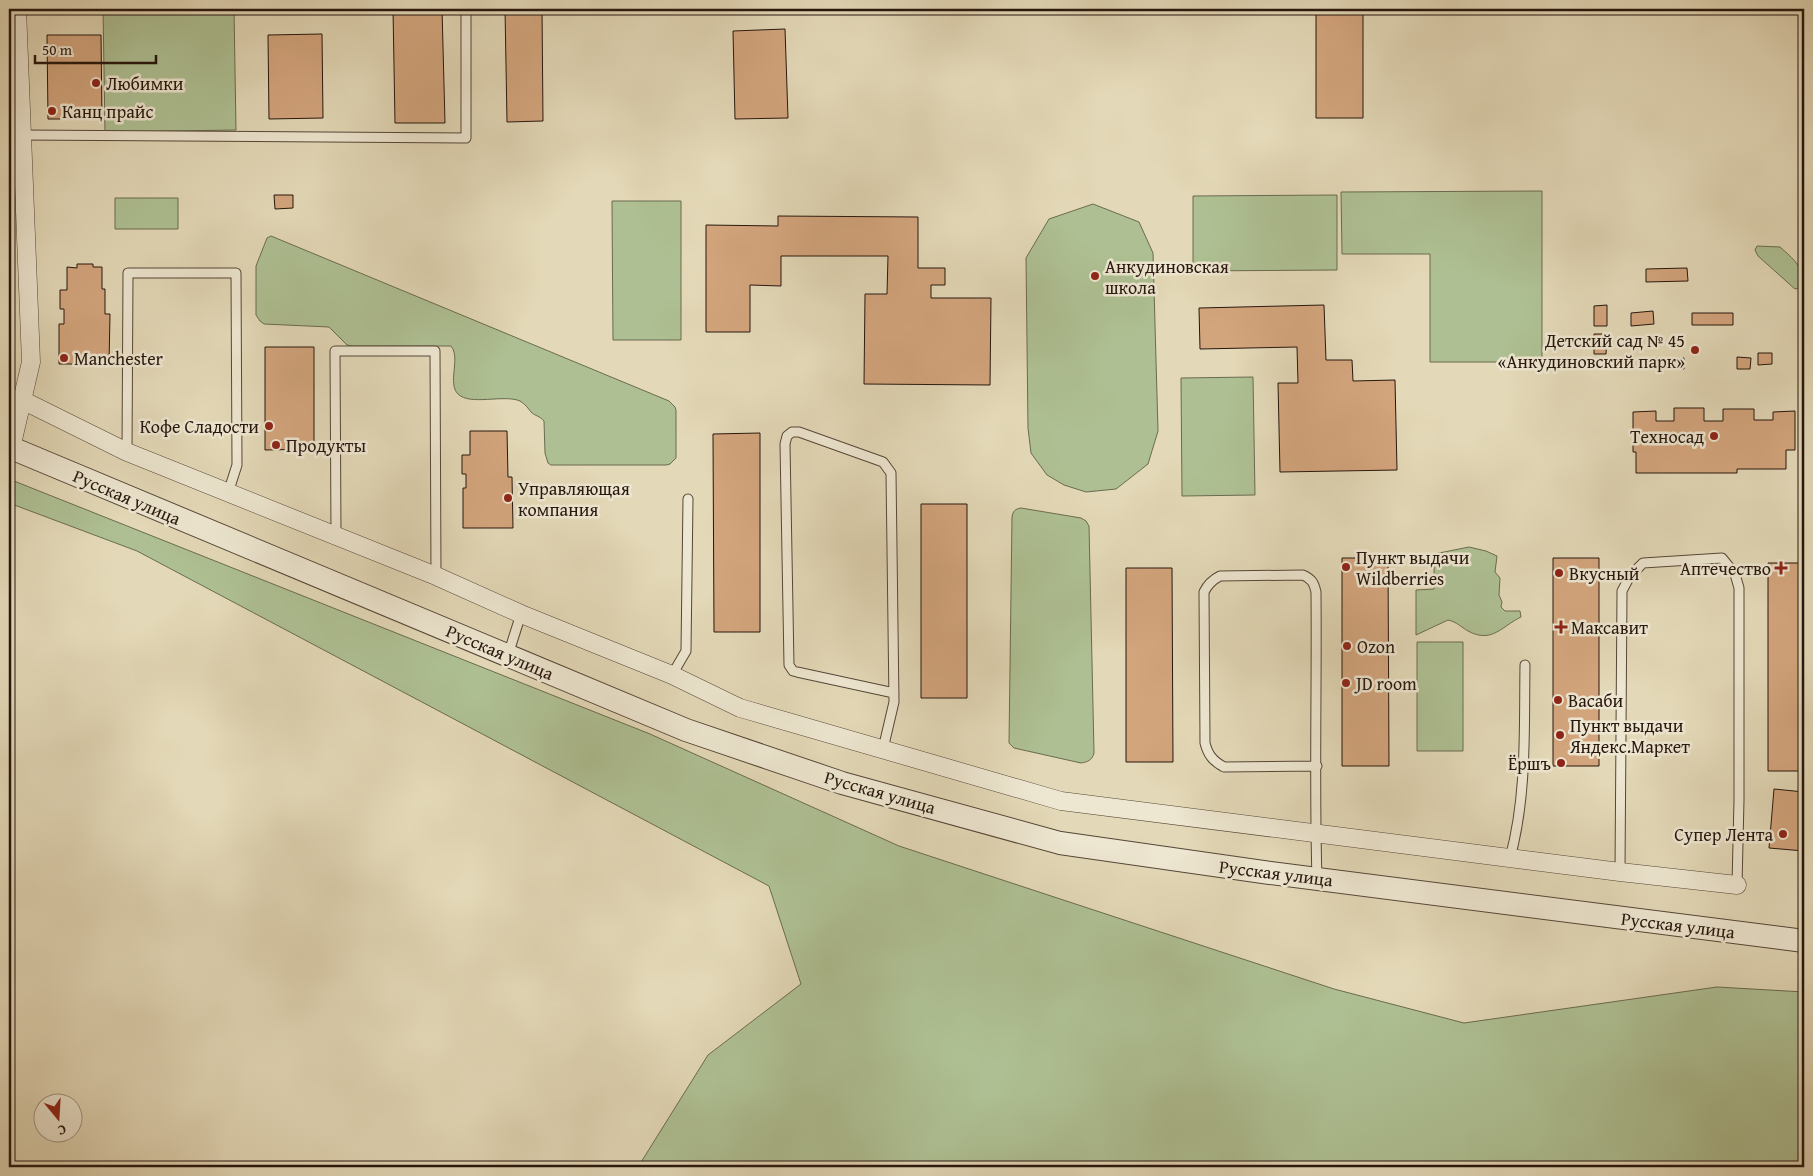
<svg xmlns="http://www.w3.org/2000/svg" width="1813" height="1176" viewBox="0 0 1813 1176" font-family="'Gentium Book Plus',serif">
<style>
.green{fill:#aec093;stroke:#6a6b50}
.building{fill:#d3a57d;stroke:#27160e}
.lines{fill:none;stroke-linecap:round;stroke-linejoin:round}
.service-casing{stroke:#564638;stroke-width:11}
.minor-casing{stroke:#564638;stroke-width:19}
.tertiary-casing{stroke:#564638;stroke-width:24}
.service{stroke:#ede6d0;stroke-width:9}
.minor{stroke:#ede6d0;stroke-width:18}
.tertiary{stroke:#ede6d0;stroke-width:22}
.poi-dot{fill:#8f2418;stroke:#ede6d0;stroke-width:2}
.labels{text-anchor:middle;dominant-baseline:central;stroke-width:5;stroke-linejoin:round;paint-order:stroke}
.poi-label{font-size:18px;fill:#27160e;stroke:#ede6d0;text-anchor:start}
.street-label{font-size:18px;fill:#27160e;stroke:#ede6d0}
</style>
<rect width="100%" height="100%" fill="#e3d8b7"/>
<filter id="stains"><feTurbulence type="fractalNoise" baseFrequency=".004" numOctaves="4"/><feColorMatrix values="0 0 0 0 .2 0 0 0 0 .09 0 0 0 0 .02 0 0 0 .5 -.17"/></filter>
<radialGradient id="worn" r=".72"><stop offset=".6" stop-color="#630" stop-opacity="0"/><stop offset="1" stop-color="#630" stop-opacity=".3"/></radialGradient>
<path class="green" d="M103,9H234L236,130L105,132Z
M1542,191V362H1430V254H1342L1341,192Z
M1337,195V270L1193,271V196Z
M115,198H178V229H115Z
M612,201H681V340H613Z
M1093,204L1139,222L1153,253L1158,431L1148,464L1116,489L1086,492L1064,485L1047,475L1031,453L1028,428L1026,258L1049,219Z
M271,236L669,401L675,407L676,410V458L670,464L666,465H551L548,463L545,453L544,421C540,416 535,416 531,412C528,408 525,404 520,401C504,394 470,406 458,394C447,383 461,358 451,346H353L347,345L329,327L264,324L260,321L256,315V266L267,238Z
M1757,246L1780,247C1792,258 1808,269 1799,288L1795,289L1758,256L1755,250Z
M1253,377L1255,495L1182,496L1181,378Z
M9,479L650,734L899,846L1334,989L1464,1023L1717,987L1804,992V1167H638L708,1055L801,984L769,886L137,551L9,503Z
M1021,508L1081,518L1086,521L1089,526L1094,753C1092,760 1088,762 1081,763L1014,748L1009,743L1012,517C1013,511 1015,509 1021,508Z
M1469,547L1486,551L1497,556L1495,572L1500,578L1499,595L1502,602L1501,607L1505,611H1520L1521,617C1502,626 1492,644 1468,631C1461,627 1457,622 1448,620L1416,635V590L1434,589V554Z
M1417,642H1463V751H1417Z"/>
<path class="building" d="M393,9H442L445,123H395Z
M505,9H542L543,121L507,122Z
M1316,9H1363V118H1316Z
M785,29L788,118L735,119L733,31Z
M322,34L323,118L269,119L268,35Z
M47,35H101L102,119H48Z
M274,195H293V208L275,209Z
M778,216L918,217V268H945V285H931V298H991L990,385L864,384L865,294H887L888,256H781V286L750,285V332H706V225L778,226Z
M77,264H93V267H102V289H105V314H110L109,364H59V324H64V309H60V290H67V267L77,268Z
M1687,268L1688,281L1646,282V269Z
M1324,305L1326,360H1352L1353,381L1395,380L1397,470L1280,472L1278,383H1298L1297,347L1200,349L1199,308Z
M1607,305V326H1594V306Z
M1653,311L1654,324L1631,326V313Z
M1692,313H1733V325H1692Z
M1594,334H1607L1606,354H1594Z
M265,347H314V449L265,450Z
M1758,353H1772V364L1758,365Z
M1737,357L1751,358L1750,369H1737Z
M1649,358H1664V369H1649Z
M1671,358H1684V369L1671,368Z
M1674,408H1704V421H1723V409H1754V420H1773V412L1795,411V450H1786V469H1737V473H1636V452H1633V412L1656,411V421H1674Z
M470,431H507L508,477H512L513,528H463V488H466V474H462V455H470Z
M760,433V632H714L713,434Z
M921,504H967V698H921Z
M1342,558H1388L1389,766H1342Z
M1553,558H1599V766H1553Z
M1768,563H1804V771H1768Z
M1126,568H1172L1173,762H1126Z
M1774,789L1804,792V851L1769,848Z"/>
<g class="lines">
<g class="service-casing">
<path id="service" d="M22,135L466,138V9
M9,393L22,400
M127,452L128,273H236L237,465L228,493
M336,535L335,351H435L436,576
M508,655L521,614
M672,675L686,651L688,499
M883,749L894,702L891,473L883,462L799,432H792L787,436L785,444L789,665L793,671L797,672L894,693
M1317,766L1224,767C1213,761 1208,755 1205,743L1204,592C1208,584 1212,580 1220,576L1303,575C1312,579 1314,583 1316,592C1317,688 1314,783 1317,878
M1510,858C1527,796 1524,729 1525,665
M1620,872L1622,591L1630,576L1643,563L1722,558L1735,574L1739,588V800L1737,885"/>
</g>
<g class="minor-casing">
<path id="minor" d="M22,400L127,452L436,576L521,614L672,675L740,708L1061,801L1620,872L1737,885
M11,448L31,362L17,9"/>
</g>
<g class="tertiary-casing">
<path id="tertiary" d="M9,447L686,730L842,783L1060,843L1270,873L1804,941"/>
</g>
<use href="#service" class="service"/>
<use href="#minor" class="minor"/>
<use href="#tertiary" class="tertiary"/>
</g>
<g class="poi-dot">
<circle cx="96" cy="83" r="5"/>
<circle cx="52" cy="111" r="5"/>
<circle cx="1095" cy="276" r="5"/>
<circle cx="1695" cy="350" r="5"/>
<circle cx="64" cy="358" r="5"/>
<circle cx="269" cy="426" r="5"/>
<circle cx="1714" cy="436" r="5"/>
<circle cx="276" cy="445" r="5"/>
<circle cx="508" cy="498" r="5"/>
<circle cx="1346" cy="567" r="5"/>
<path d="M1778.5 560.5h5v5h5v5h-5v5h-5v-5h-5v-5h5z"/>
<circle cx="1559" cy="573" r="5"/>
<path d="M1558.5 619.5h5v5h5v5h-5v5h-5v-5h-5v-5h5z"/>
<circle cx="1347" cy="646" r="5"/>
<circle cx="1346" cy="683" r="5"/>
<circle cx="1558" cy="700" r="5"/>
<circle cx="1560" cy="735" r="5"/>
<circle cx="1561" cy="763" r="5"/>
<circle cx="1783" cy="834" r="5"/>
</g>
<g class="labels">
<g class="poi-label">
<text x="106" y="83">Любимки</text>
<text x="62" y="111">Канц прайс</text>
<text x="1105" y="266">Анкудиновская<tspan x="1105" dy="21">школа</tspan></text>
<text x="1685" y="340" text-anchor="end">Детский сад № 45<tspan x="1685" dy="21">«Анкудиновский парк»</tspan></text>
<text x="74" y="358">Manchester</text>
<text x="259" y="426" text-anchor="end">Кофе Сладости</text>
<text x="1704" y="436" text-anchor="end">Техносад</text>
<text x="286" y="445">Продукты</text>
<text x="518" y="488">Управляющая<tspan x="518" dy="21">компания</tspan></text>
<text x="1356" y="557">Пункт выдачи<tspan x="1356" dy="21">Wildberries</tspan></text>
<text x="1771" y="568" text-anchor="end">Аптечество</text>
<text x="1569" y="573">Вкусный</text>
<text x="1571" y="627">Максавит</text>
<text x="1357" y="646">Ozon</text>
<text x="1356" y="683">JD room</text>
<text x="1568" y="700">Васаби</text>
<text x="1570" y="725">Пункт выдачи<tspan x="1570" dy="21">Яндекс.Маркет</tspan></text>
<text x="1551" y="763" text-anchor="end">Ёршъ</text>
<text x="1773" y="834" text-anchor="end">Супер Лента</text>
</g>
<g class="street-label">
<text transform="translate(127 497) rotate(23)">Русская улица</text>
<text transform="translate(500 652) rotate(23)">Русская улица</text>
<text transform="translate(880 792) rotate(16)">Русская улица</text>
<text transform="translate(1276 873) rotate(7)">Русская улица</text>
<text transform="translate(1678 925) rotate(7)">Русская улица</text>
</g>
</g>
<rect width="1813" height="1176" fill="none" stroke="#e3d8b7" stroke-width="30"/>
<rect x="10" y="10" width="1793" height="1156" fill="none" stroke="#27160e" stroke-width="2.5"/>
<rect x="15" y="15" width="1783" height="1146" fill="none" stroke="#27160e"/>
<g transform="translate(58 1118) rotate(162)"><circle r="24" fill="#ede6d0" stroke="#9e9382"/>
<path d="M0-4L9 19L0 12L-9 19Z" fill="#8f2418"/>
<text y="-8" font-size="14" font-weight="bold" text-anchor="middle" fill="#27160e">С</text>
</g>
<path d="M35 55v8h121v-8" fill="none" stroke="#27160e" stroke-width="2.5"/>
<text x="42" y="55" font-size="15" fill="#27160e" stroke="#ede6d0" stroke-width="4" paint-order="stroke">50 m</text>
<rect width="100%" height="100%" filter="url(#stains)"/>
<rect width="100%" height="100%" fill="url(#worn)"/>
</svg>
